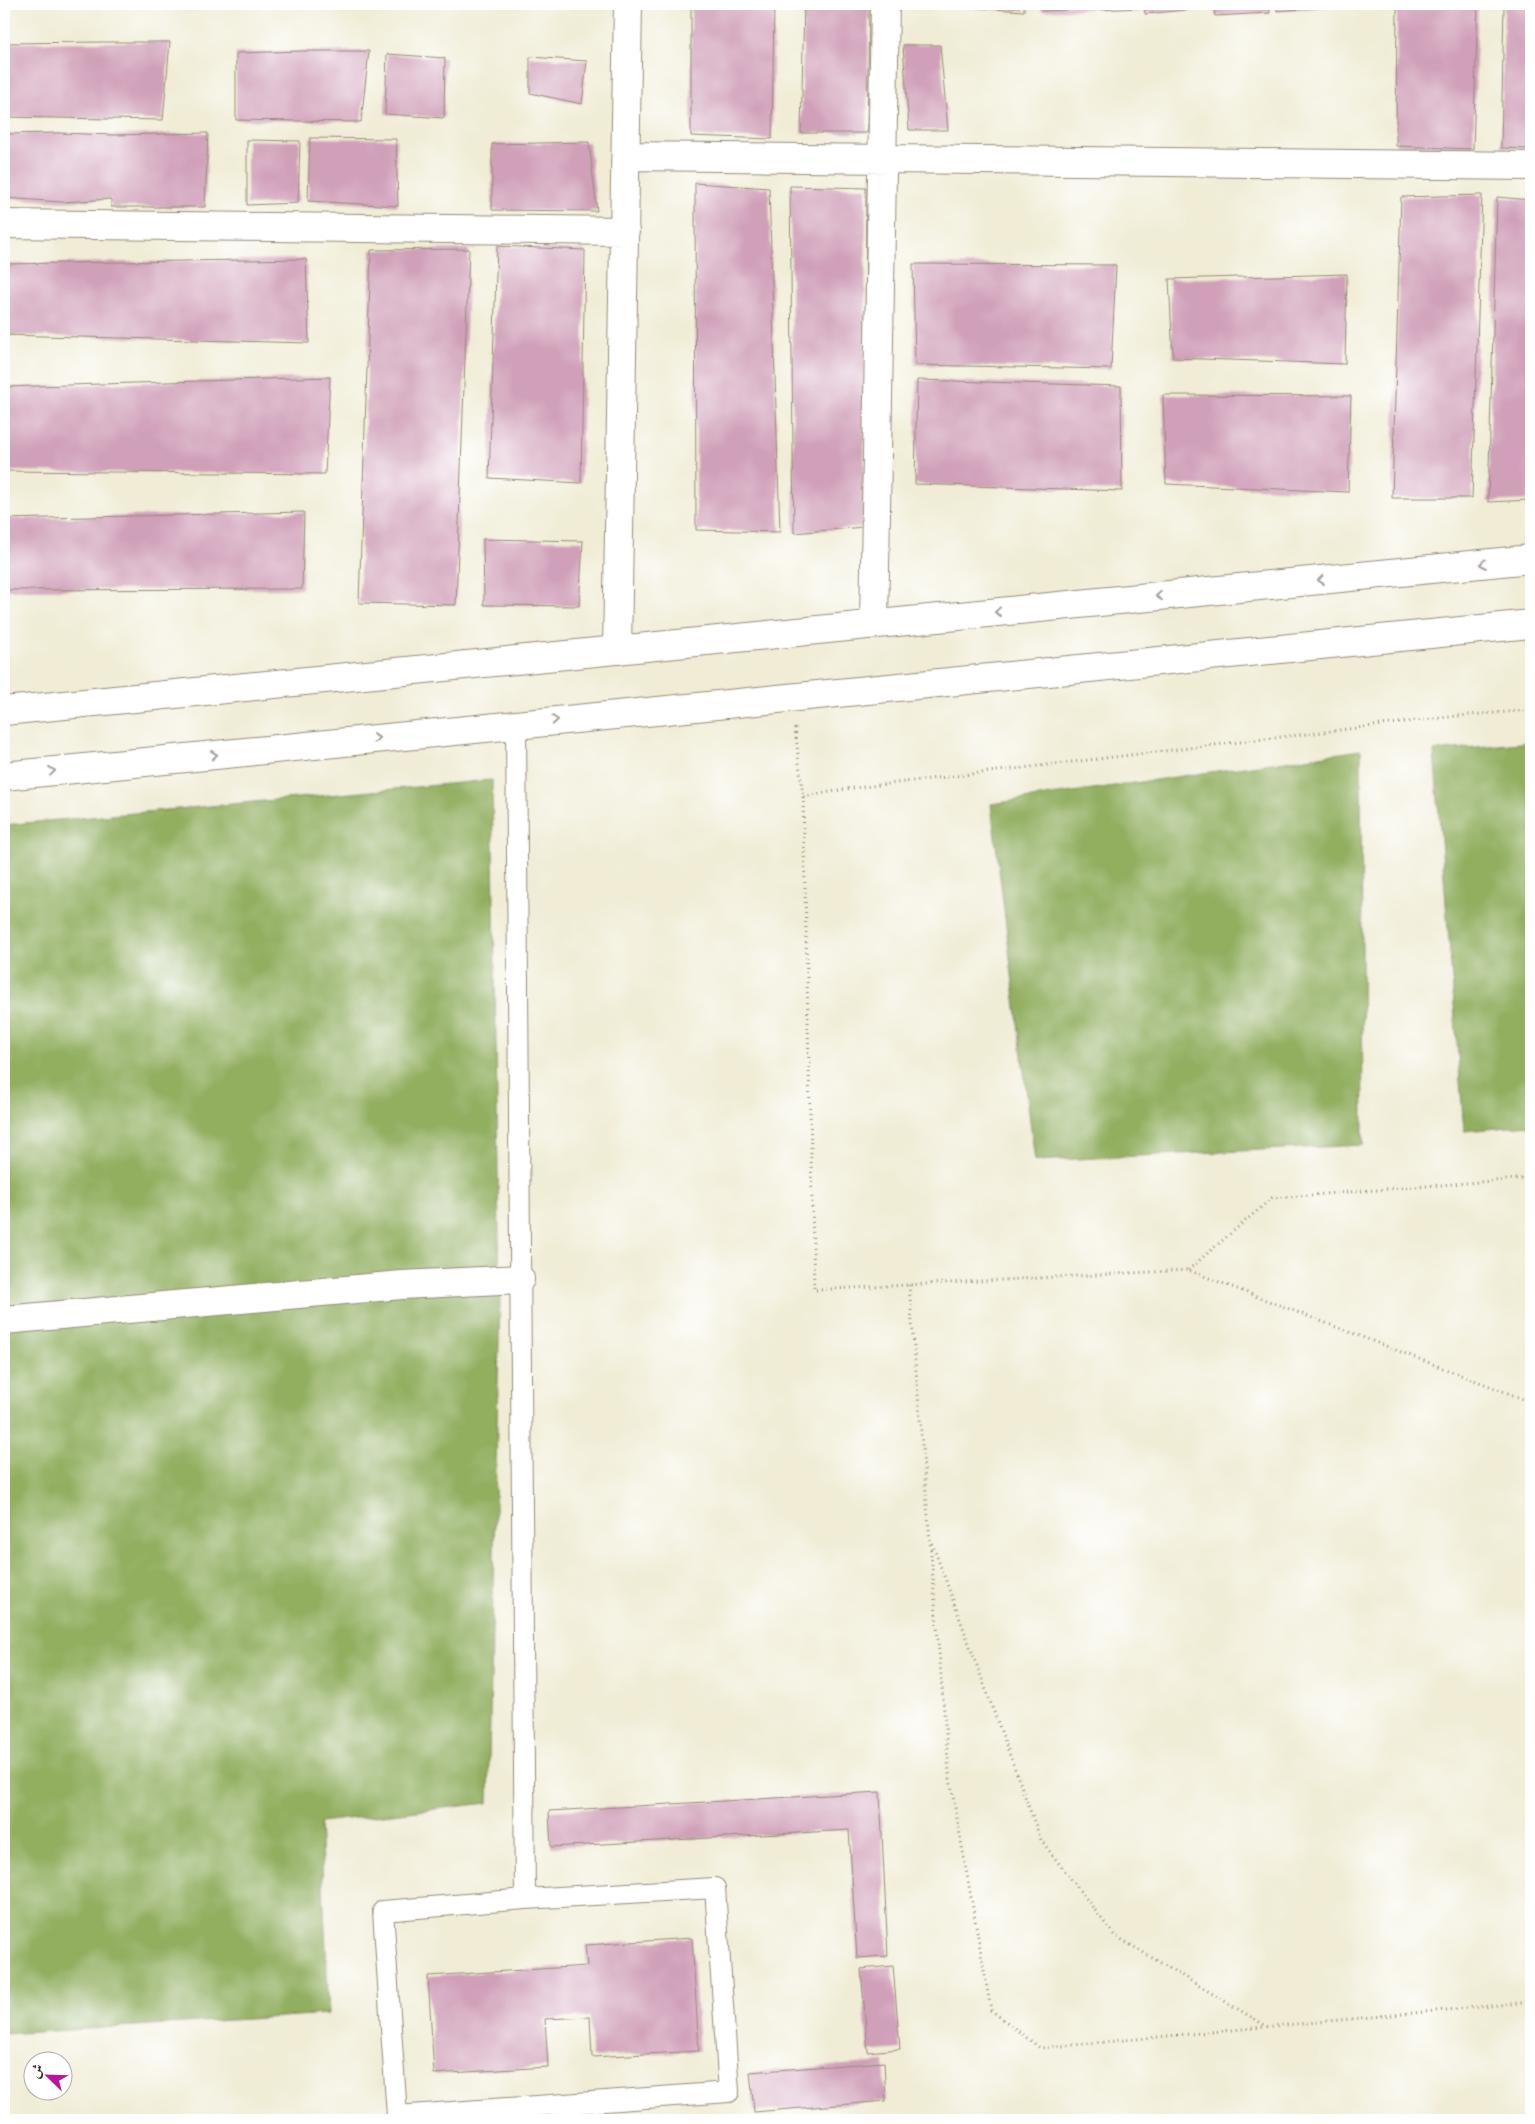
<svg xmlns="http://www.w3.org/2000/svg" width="1535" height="2124" viewBox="0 0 1535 2124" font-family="'Libre Bodoni',Amiri,serif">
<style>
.forest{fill:#92af61;stroke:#666c40}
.building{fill:#d0a0b9}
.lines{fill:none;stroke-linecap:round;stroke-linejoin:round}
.lane-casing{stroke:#968b7a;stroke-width:22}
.street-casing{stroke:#968b7a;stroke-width:30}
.primary-casing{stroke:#968b7a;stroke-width:30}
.path{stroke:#968b7a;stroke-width:3;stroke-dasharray:1 4;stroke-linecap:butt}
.lane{stroke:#fff;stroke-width:20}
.street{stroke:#fff;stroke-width:28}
.primary{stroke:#fff;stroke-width:28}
.oneway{stroke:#a79f9a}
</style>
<rect width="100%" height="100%" fill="#fff"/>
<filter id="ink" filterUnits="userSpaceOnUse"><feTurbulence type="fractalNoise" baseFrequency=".02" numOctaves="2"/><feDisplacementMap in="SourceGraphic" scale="10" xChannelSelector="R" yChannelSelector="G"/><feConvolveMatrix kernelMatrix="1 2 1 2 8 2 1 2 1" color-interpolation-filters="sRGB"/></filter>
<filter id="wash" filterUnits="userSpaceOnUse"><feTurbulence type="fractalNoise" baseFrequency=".0096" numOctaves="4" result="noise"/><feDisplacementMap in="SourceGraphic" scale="20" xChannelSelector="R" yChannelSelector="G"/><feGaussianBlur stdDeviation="1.12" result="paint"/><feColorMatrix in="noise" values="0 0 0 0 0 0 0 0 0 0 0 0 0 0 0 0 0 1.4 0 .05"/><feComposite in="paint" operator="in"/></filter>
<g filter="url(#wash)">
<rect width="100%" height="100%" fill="#f0ecd5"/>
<path class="forest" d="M1531,742V1125L1464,1131L1434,751Z
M1361,750L1363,1145L1035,1161L991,804Z
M492,780L500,1300L488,1803L320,1822L329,2014L4,2034V825Z"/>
<g id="blocks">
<path class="building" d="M691,4H774L772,139L691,136Z
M804,4H869L867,133H801Z
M917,4H971L970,8L917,7Z
M976,4H1024V11L976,8Z
M1041,4H1091V9L1041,11Z
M1097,4H1141V8L1097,10Z
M1144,4H1205L1206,8L1145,14Z
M1214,4H1269L1270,13L1215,16Z
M1277,4H1324V7L1277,11Z
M1397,4H1478L1473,149L1396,146Z
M1504,4H1531V149L1501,148Z
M104,42H170L163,120L4,117V43Z
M903,45H940L948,130H909Z
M302,51H369L361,122L236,120V53Z
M387,54L445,58L444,118L385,114Z
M530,57L587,61L582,104L530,93Z
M59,133L113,135L208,133L205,207H111V199L62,202L4,198V134Z
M310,138L396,139L398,206L308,201Z
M247,140L300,141L298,203L247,205Z
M589,142L597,211L492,210V144Z
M695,183L769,188L780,532L696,530Z
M790,186L866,188L864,527L794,533Z
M1482,195L1472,498H1392L1401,197Z
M1497,197L1531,200V500L1488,502Z
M497,246L585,250L581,483L489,478Z
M469,249L456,605L359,603L371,250Z
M306,259L309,343L4,335V264Z
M913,264L1116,265L1111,369L915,365Z
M1347,274L1345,364L1173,358L1169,279Z
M330,377L325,474L4,471V387Z
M917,380L1121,386L1122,491L915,484Z
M1163,395L1351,396L1348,492L1166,484Z
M304,512L302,589L4,590V519Z
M483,539L583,541L579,606L484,605Z
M880,1792L888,1956L857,1958L849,1830L551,1847L549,1811Z
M692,1938L699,2051L592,2057L590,2017L545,2019L548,2067L434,2074L428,1976L587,1966L585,1945Z
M893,1966L900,2049L868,2052L861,1969Z
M884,2062L886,2101L754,2112L750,2072Z"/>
</g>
</g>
<g filter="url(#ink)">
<use href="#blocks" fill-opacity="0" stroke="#968b7a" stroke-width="1"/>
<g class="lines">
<g class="lane-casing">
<path id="lane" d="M516,724L525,1899L383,1911L397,2116L729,2092L715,1888L525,1899"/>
</g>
<g class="street-casing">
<path id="street" d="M626,156L1531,166
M4,224L625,231
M874,624L885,4
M617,650L628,4
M4,1320L402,1285L520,1279"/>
</g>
<g class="primary-casing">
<path id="primary" d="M4,711L1531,559
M4,776L1531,624"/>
</g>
<path class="path" d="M795,728L803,797L846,789L1457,716L1531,710
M803,797L814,1290L1188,1270L1531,1402
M1188,1270L1272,1198L1531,1178
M909,1285L949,1773L991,2010L1040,2048L1531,2002
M932,1543L1041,1840L1114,1935L1268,2027"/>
<use href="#lane" class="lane"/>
<use href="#street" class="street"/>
<use href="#primary" class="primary"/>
</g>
<defs><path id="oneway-chevron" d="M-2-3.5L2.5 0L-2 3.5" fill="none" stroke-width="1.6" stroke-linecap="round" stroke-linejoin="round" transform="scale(1.25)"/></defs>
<g class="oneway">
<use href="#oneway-chevron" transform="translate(1483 564) rotate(174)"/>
<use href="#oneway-chevron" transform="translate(1321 580) rotate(174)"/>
<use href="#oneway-chevron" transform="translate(1159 596) rotate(174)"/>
<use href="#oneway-chevron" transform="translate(998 612) rotate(174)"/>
<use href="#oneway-chevron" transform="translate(555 720) rotate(-5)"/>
<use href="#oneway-chevron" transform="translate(376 738) rotate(-6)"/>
<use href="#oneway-chevron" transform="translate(214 755) rotate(-6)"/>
<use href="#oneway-chevron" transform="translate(52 771) rotate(-6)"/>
</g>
</g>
<rect width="1535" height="2124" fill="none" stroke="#fff" stroke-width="20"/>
<g transform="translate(48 2076) rotate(293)"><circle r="24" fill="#ffffff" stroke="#b1aaa5"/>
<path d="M0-4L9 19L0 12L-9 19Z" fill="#b5179e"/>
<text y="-8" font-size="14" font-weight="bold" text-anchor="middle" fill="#3b2a1e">ش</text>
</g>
</svg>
